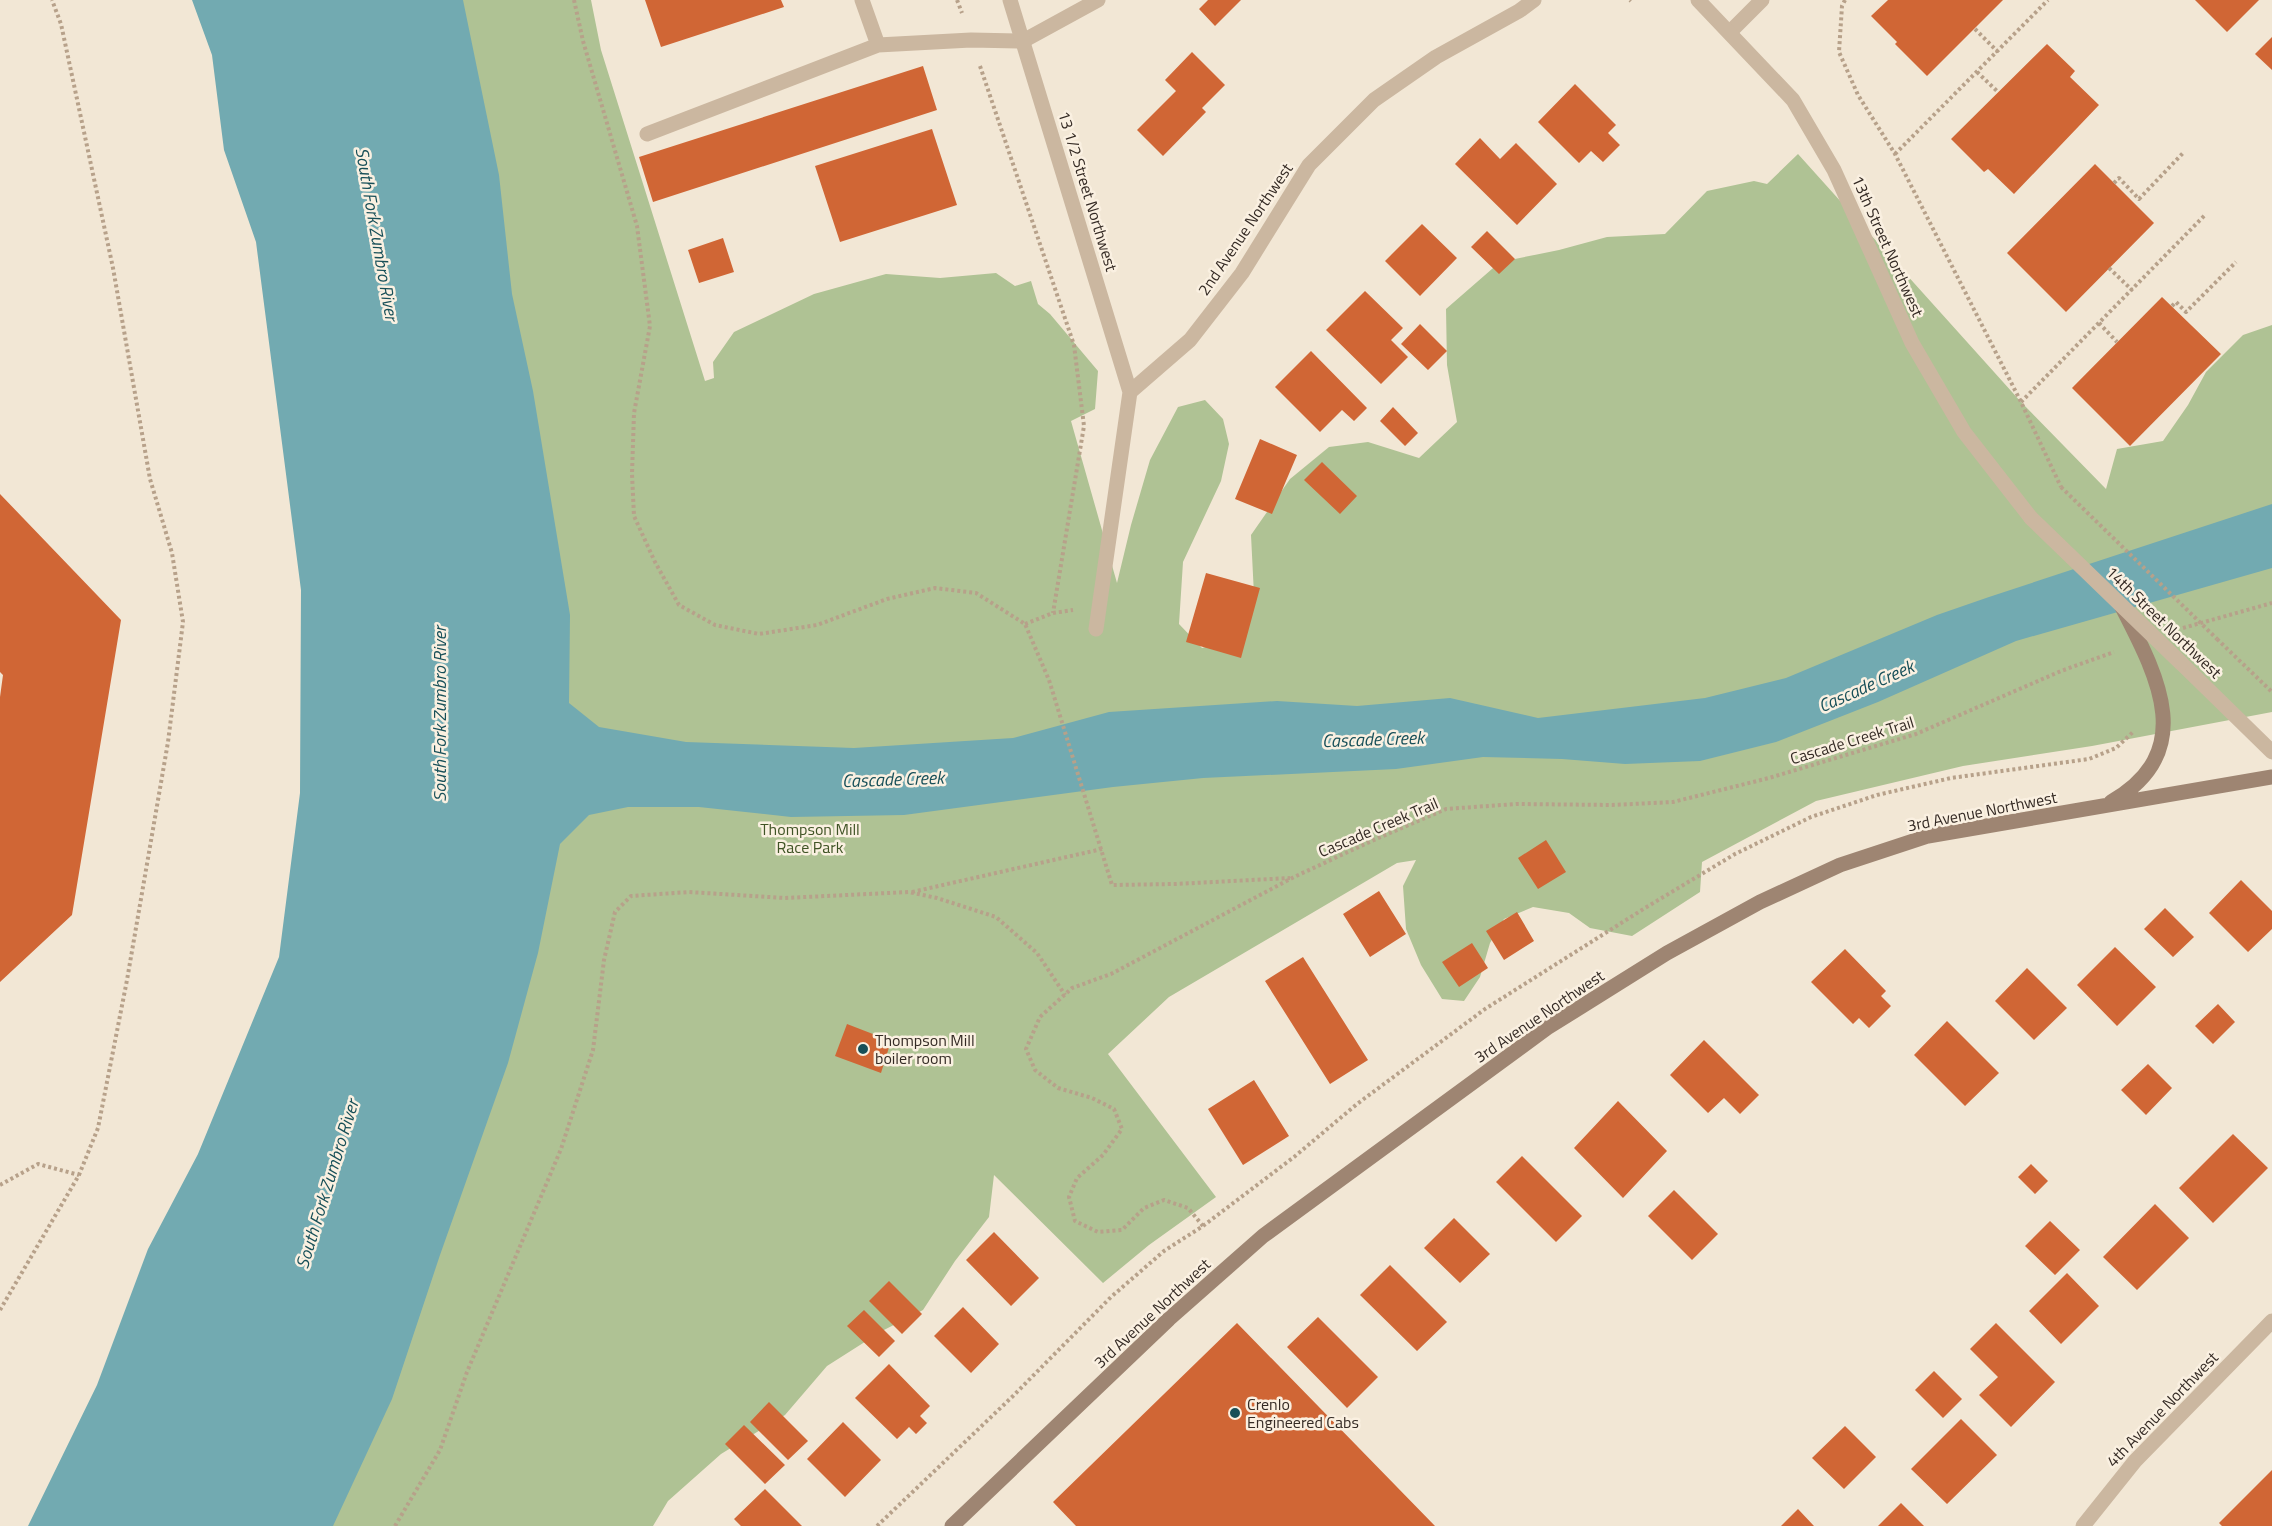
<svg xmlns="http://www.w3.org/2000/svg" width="2272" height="1526" viewBox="0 0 2272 1526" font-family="'Titillium Web',sans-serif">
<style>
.green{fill:#afc294}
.water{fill:#72aab1}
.building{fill:#d06635}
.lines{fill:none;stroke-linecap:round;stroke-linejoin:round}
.path{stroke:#b7a18a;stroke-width:4;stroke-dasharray:3 3;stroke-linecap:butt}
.service{stroke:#cbb7a0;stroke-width:15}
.minor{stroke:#cbb7a0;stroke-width:15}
.tertiary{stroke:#cbb7a0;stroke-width:15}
.secondary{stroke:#9e8572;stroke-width:15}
.path-bridge{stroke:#b7a18a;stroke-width:4;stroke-dasharray:3 3;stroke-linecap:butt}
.tertiary-bridge{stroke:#cbb7a0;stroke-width:15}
.poi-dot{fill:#174f58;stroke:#faf0e1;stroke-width:2}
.labels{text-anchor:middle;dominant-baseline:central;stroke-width:5;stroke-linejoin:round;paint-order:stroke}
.street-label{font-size:16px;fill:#342a24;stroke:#faf0e1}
.park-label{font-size:16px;fill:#405426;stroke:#faf0e1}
.poi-label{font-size:16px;fill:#342a24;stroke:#faf0e1;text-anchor:start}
.water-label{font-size:18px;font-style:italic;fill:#174f58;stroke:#faf0e1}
</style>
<rect width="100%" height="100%" fill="#f2e7d5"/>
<path class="green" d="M335,0H591L601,50L705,381L714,378L713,362L734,332L814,294L886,274L940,278L996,273L1015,286L1031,281L1038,304L1050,314L1098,371L1095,409L1071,421L1117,583L1131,525L1150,460L1178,407L1205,400L1223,419L1229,444L1221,481L1183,562L1179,624L1202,648L1239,637L1254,595L1251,535L1290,479L1329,447L1368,442L1419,458L1457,422L1447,365L1446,309L1500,262L1559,250L1607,237L1665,234L1707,191L1754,181L1767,184L1798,154L2021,402L2106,489L2117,449L2163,441L2188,405L2206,372L2243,335L2272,325V712L2092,746L1963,766L1816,801L1702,862L1700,892L1632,936L1590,928L1569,913L1533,907L1504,919L1490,943L1480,977L1464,1001L1442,999L1421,965L1406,929L1403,886L1416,860L1397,863L1169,997L1108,1054L1216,1197L1149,1245L1103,1283L994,1175L989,1217L955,1261L923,1310L882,1331L827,1366L785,1415L721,1454L668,1501L653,1526H162L304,1265Z"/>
<path class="water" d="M192,0H463L499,175L512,294L533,391L570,615L569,703L599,727L686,742L854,748L1013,738L1109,712L1277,701L1357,706L1450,698L1538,718L1705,698L1786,678L1937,615L1989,597L2272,504V568L2016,641L1878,702L1776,742L1700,761L1625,764L1562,759L1483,757L1396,769L1203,778L1113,787L904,815L791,817L699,807H628L589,815L560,844L538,953L508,1063L440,1255L392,1399L333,1526H28L97,1385L148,1249L198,1154L279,957L300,793L301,590L256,242L224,150L212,55Z"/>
<path class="building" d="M645,0H781L784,7L661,47Z
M1208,0H1241L1215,26L1199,9Z
M1888,0H2003L1927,76L1895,44L1897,42L1871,16Z
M2195,0H2259L2227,32Z
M2272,37V70L2255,54Z
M2047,44L2075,71L2070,77L2099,105L2014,194L1988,169L1984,172L1951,139Z
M1192,52L1225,85L1202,108L1206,112L1163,156L1137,130L1176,91L1165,80Z
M923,66L937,110L653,202L639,157Z
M1575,84L1616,125L1608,133L1620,145L1603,162L1591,151L1579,163L1538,122Z
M932,129L957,205L840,242L815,166Z
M1480,138L1500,159L1516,143L1557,184L1517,225L1455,164Z
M2095,164L2154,223L2066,312L2007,253Z
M1422,224L1457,258L1420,296L1385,261Z
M1487,231L1515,259L1499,274L1471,247Z
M723,238L734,272L699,283L688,250Z
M1365,291L1403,328L1391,340L1408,357L1381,384L1326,330Z
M2162,297L2221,354L2130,446L2072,388Z
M1420,324L1447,351L1428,370L1401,344Z
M1311,351L1367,408L1354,421L1342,410L1320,432L1275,387Z
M1393,407L1418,433L1405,446L1380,421Z
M1260,439L1297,455L1272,514L1235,499Z
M1322,462L1357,496L1340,514L1304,480Z
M0,494L121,620L72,915L0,982V697L3,675L0,672Z
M1206,573L1260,588L1241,658L1186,642Z
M1546,840L1566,872L1538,889L1518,858Z
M2241,880L2272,911V929L2248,952L2209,913Z
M1379,891L1406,934L1370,957L1343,914Z
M2165,908L2194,937L2173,957L2144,929Z
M1517,912L1534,941L1504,960L1486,931Z
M1472,943L1488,968L1459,987L1442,962Z
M2115,947L2156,987L2117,1026L2077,985Z
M1845,949L1886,991L1881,996L1891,1006L1869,1028L1859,1018L1853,1024L1811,982Z
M1303,957L1368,1060L1330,1084L1265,981Z
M2027,968L2067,1008L2034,1040L1995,1001Z
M2218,1004L2235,1022L2213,1044L2195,1026Z
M1947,1021L1999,1073L1965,1106L1914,1055Z
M847,1024L891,1041L881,1073L835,1056Z
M1704,1040L1759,1095L1740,1114L1724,1098L1708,1113L1670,1075Z
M2148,1064L2172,1088L2146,1115L2121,1090Z
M1254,1080L1289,1136L1243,1165L1208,1109Z
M1618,1101L1667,1151L1623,1198L1574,1148Z
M2233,1134L2268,1168L2213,1223L2179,1188Z
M1522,1156L1582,1216L1556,1242L1496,1182Z
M2031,1164L2048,1181L2035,1194L2018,1177Z
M1674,1190L1718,1234L1692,1260L1648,1216Z
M2155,1204L2189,1238L2137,1290L2103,1257Z
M1454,1218L1490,1254L1460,1283L1424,1248Z
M2050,1221L2080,1250L2055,1275L2025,1246Z
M994,1232L1039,1278L1011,1306L966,1260Z
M1390,1265L1447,1322L1417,1351L1360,1295Z
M2067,1273L2099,1306L2061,1344L2029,1311Z
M889,1281L922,1314L902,1334L869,1301Z
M963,1307L999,1344L971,1373L934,1336Z
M864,1310L895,1341L879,1357L847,1326Z
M1318,1317L1378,1377L1347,1408L1287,1347Z
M1237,1323L1435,1526H1076L1053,1502Z
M1996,1323L2055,1382L2011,1427L1979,1395L1998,1377L1970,1349Z
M889,1364L930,1406L920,1416L927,1423L916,1434L909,1427L897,1439L855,1398Z
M1934,1371L1962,1399L1943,1418L1915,1390Z
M769,1402L808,1441L788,1460L750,1422Z
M1961,1419L1997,1455L1947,1504L1911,1469Z
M843,1422L881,1460L845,1497L807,1459Z
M744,1425L785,1465L765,1484L725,1444Z
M1845,1426L1876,1457L1844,1489L1812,1458Z
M2272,1470V1526H2222L2219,1523Z
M765,1489L802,1526H741L734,1519Z
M1901,1503L1924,1526H1878Z
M1798,1509L1814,1526H1781Z"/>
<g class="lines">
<path class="path" d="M574,0L583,41L637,226L650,326L634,413L632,474L634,516L655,562L679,605L715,625L759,634L817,625L887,599L935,588L976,593L1025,624L1049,680L1112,885L1175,884L1290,878
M957,0L962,13
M1630,0L1631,1
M1845,0L1842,6L1839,52L1858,95L1895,154L2021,402L2061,487
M1975,29L1998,52
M980,66L1074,345L1084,426L1053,613
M1977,72L1998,92
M1895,154L2048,0
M2114,183L2119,178L2139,199L2184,152
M2109,268L2132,290
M2172,306L2176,302L2186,312L2236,262
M2099,323L2117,342
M2021,402L2206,214
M1025,624L1053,613L1073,610
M2183,628L2272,603
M2217,639L2272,692
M912,892L1102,849
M0,1185L38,1164L79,1175
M1203,1226L1188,1208L1164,1200L1144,1208L1122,1230L1098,1232L1075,1221L1069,1197L1077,1178L1103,1155L1122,1129L1114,1109L1092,1098L1058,1088L1035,1070L1026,1049L1040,1017L1072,988L1111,974L1294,877L1376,839L1446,809L1516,804L1612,805L1673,802L1769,778L1916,734L2061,671L2114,652
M0,1310L79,1175L98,1128L127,980L168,742L183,622L172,553L150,479L113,268L61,24L52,0
M395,1526L440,1450L467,1372L561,1149L593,1050L604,960L615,912L631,896L689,892L785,898L909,892L937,898L996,917L1037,953L1065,995
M877,1526L1013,1396L1111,1297L1164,1251L1203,1226L1294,1157L1357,1104L1485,1009L1645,908L1735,854L1811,817L1877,795L1951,778L2089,759L2116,748L2133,732"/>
<path class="service" d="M862,0L878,45L971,40L1023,41L1098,0
M647,134L878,45"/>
<path class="minor" d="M1010,0L1130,392
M1730,32L1762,0
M1096,629L1130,392L1190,340L1242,273L1309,165L1374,100L1436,57L1519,11L1534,0
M2083,1526L2135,1461L2272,1321"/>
<path class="tertiary" d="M1698,0L1793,100L1834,170L1912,343L1964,432L2031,518
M2181,663L2272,752"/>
<path class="secondary" d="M2111,802C2198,752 2158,677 2122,607
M952,1526L1169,1319L1263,1236L1547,1028L1667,953L1760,902L1840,865L1928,836L2272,777"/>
<path class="path-bridge" d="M2061,487L2217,639"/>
<path class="tertiary-bridge" d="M2031,518L2181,663"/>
</g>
<g class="poi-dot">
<circle cx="863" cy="1049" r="6"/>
<circle cx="1235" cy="1413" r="6"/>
</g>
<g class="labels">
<g class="street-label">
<text transform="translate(1088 191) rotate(73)">13 1/2 Street Northwest</text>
<text transform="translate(1245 229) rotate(-56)">2nd Avenue Northwest</text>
<text transform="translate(1888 246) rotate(66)">13th Street Northwest</text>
<text transform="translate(2164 622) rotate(44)">14th Street Northwest</text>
<text transform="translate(1852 740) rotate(-17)">Cascade Creek Trail</text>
<text transform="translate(1982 811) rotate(-11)">3rd Avenue Northwest</text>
<text transform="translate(1378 827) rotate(-23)">Cascade Creek Trail</text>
<text transform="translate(1539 1016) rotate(-34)">3rd Avenue Northwest</text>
<text transform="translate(1152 1313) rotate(-43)">3rd Avenue Northwest</text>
<text transform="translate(2162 1409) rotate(-46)">4th Avenue Northwest</text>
</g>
<g class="park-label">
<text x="810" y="829">Thompson Mill<tspan x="810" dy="18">Race Park</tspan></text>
</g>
<g class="poi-label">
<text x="875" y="1040">Thompson Mill<tspan x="875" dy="18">boiler room</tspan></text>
<text x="1247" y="1404">Crenlo<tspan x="1247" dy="18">Engineered Cabs</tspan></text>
</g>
<g class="water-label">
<text transform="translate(377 234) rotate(80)">South Fork Zumbro River</text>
<text transform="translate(1866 686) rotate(-24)">Cascade Creek</text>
<text transform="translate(439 714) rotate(-90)">South Fork Zumbro River</text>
<text transform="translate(1373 739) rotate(-2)">Cascade Creek</text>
<text transform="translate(893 779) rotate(-2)">Cascade Creek</text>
<text transform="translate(327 1184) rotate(-73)">South Fork Zumbro River</text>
</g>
</g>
</svg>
